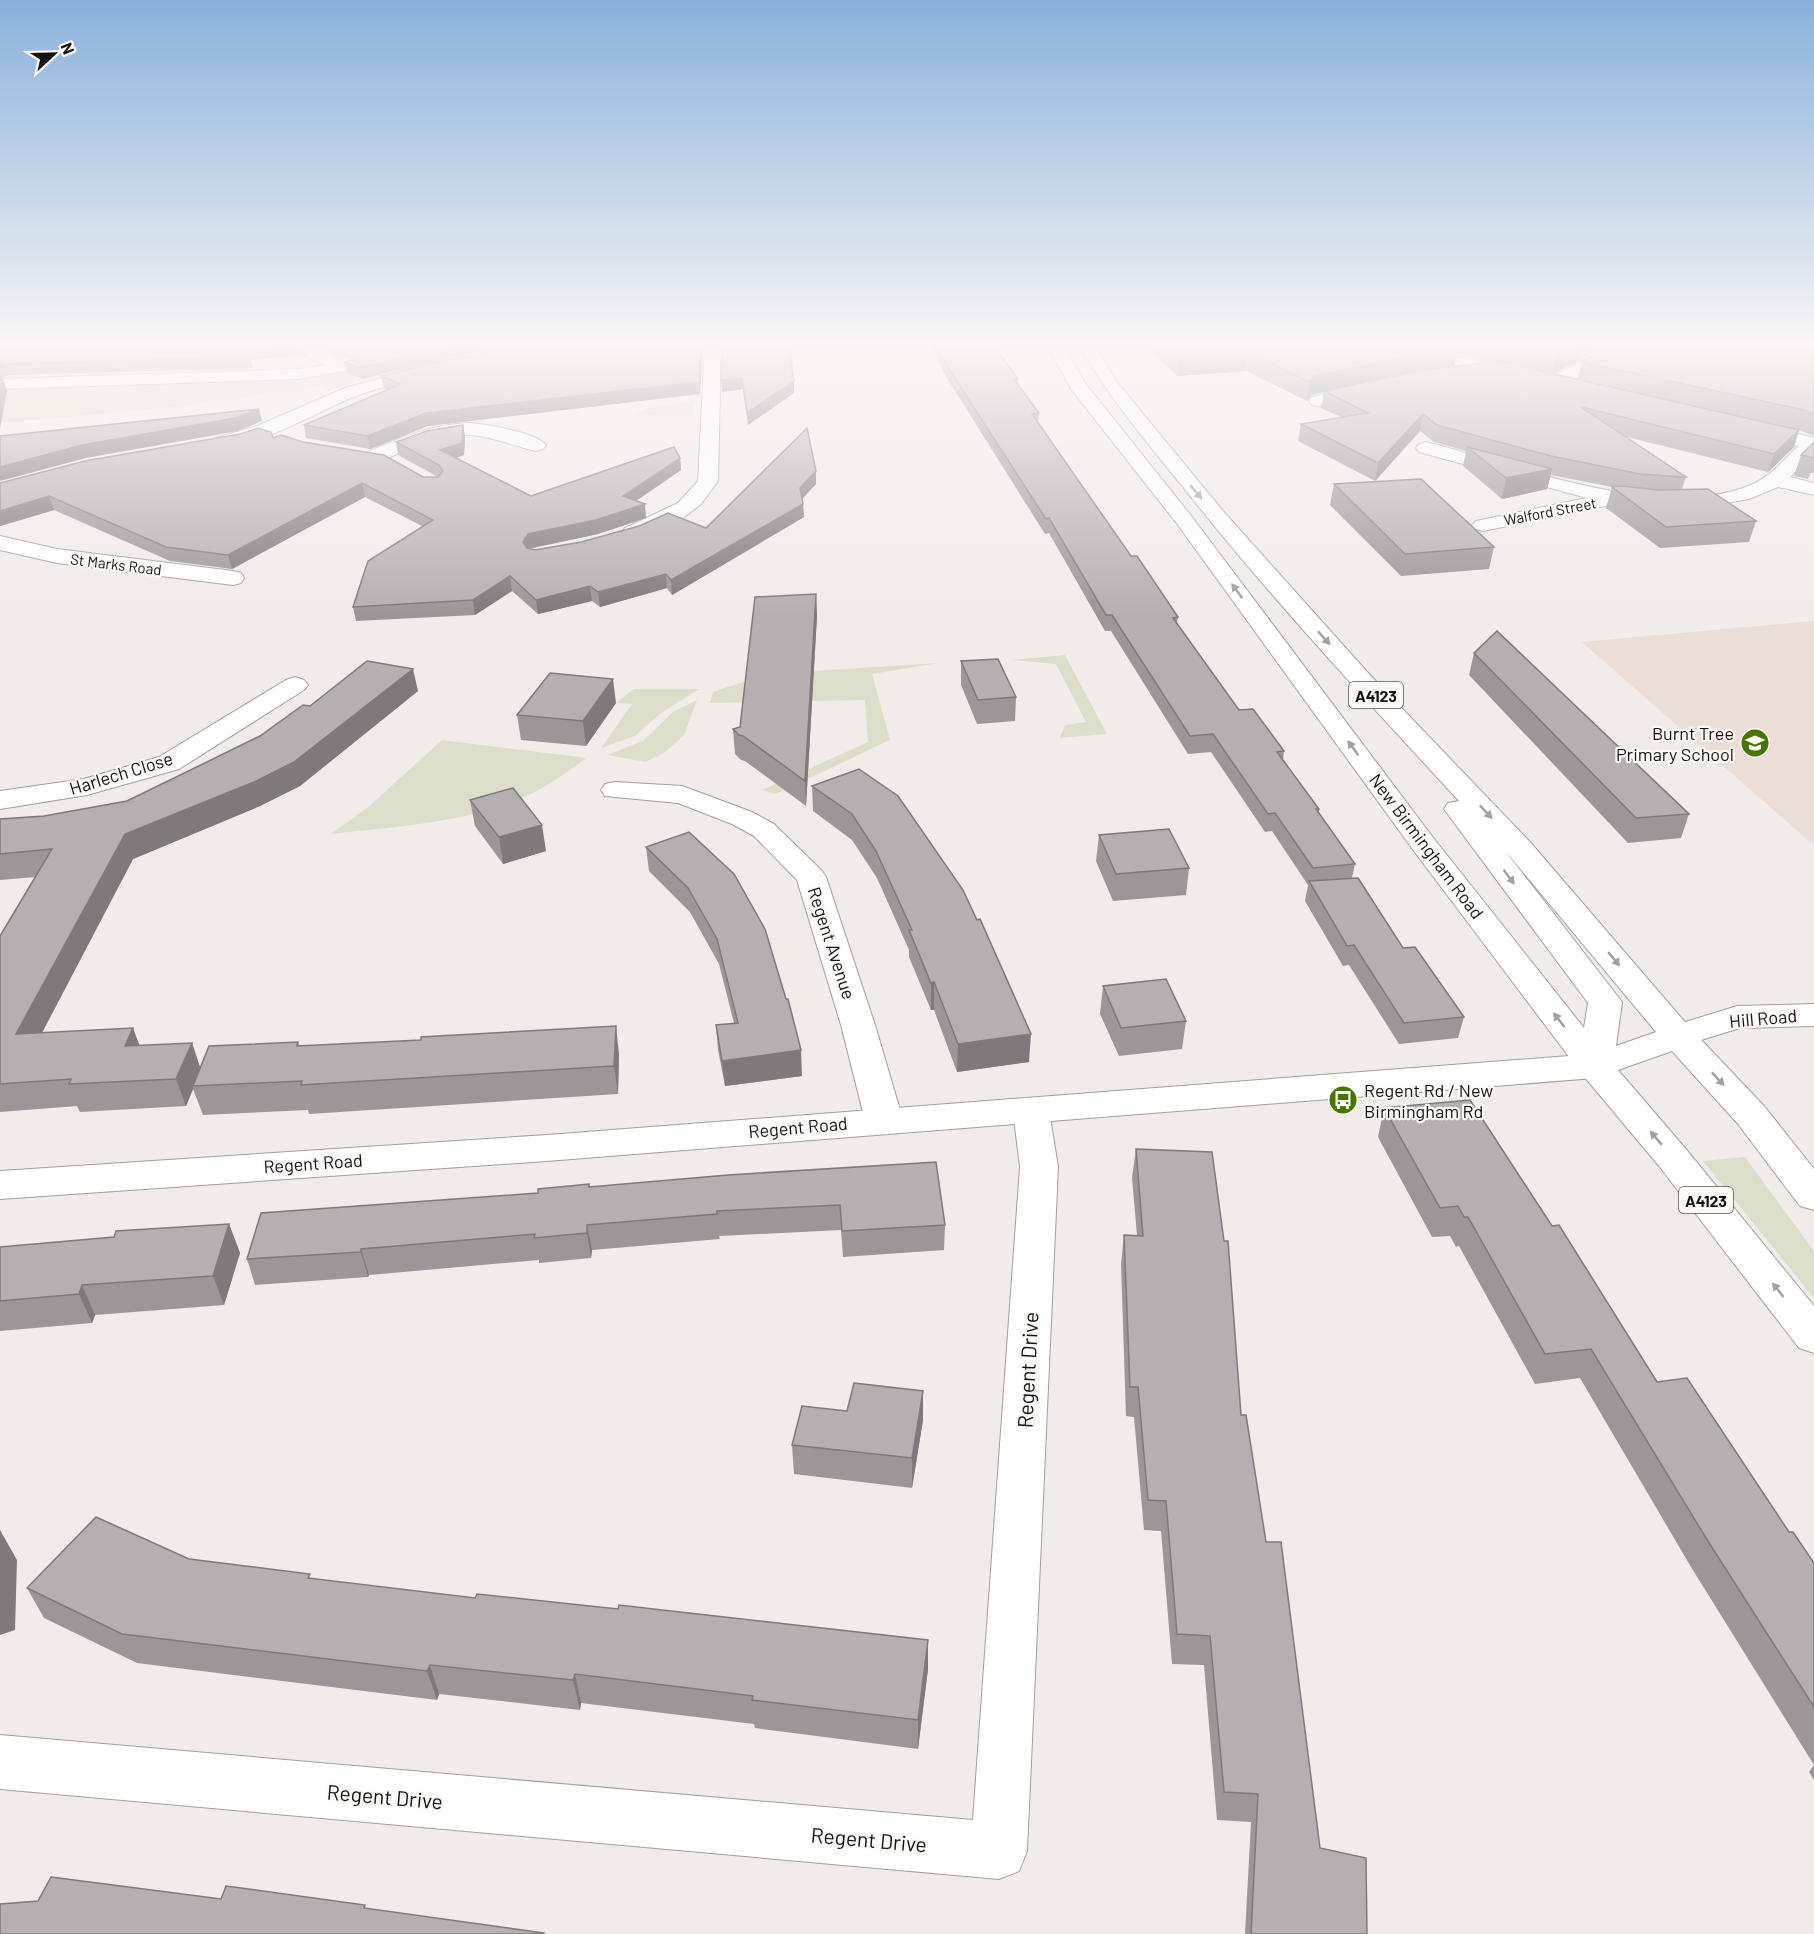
<svg xmlns="http://www.w3.org/2000/svg" width="1814" height="1934" viewBox="0 0 1814 1934" font-family="Barlow,sans-serif">
<style>
.built{fill:#eaded7}
.green{fill:#dbdfc9}
.lines{fill:none;stroke-linecap:round;stroke-linejoin:round}
.minor-casing{stroke:#a29e9b;stroke-width:2}
.tertiary-casing{stroke:#a29e9b;stroke-width:2}
.trunk-casing{stroke:#a29e9b;stroke-width:2}
.minor{fill:#fff;fill-rule:evenodd}
.tertiary{fill:#fff;fill-rule:evenodd}
.trunk{fill:#fff;fill-rule:evenodd}
.wall{fill:#9b9698;fill-rule:evenodd}
.shaded-wall{fill:#7e7a7c}
.building{fill:#b4afb1;stroke:#7e7a7c;stroke-width:1.5}
.oneway{fill:#a1a0a0}
.labels{text-anchor:middle;dominant-baseline:central;stroke-width:4.5;stroke-linejoin:round;paint-order:stroke}
.far-street-label{font-size:15px;fill:#141211;stroke:#fef9f7}
.shield{fill:#fef9f7;stroke:#5a5756;stroke-width:1.5}
.shield-label{font-size:16px;font-weight:bold;fill:#141211}
.poi-label{font-size:18px;fill:#141211;stroke:#fef9f7;text-anchor:end}
.street-label{font-size:18px;fill:#141211;stroke:#fef9f7}
.near-street-label{font-size:21px;fill:#141211;stroke:#fef9f7}
</style>
<rect width="100%" height="100%" fill="#f1ecea"/>
<path class="built" d="M1814,621V843H1811L1582,642Z"/>
<path class="green" d="M354,373L368,377L327,392L323,386L174,407L0,423V387Z
M695,400L692,416L634,415L649,408Z
M1065,655L1107,734L1060,738L1065,725L1086,722L1056,664L1012,660Z
M939,663L872,674L890,740L776,794L762,790L868,742L865,700L710,703L713,692L752,679L782,673Z
M634,689H699L661,713L635,736L601,748L632,704L616,703Z
M697,700L684,735L665,752L646,762L607,755L643,741L673,712Z
M442,740L587,758C567,772 547,787 524,797C467,823 393,827 331,834L367,808Z
M1745,1157L1814,1251V1298L1703,1161Z"/>
<g class="lines">
<g class="minor-casing">
<path id="minor" d="M301,344H317L322,351L333,357L358,361L360,365L358,369L298,379L0,389V379L298,369L325,365L310,358Z
M705,344H721L718,481L701,504L683,518L641,538L633,539L625,538L622,533L625,528L678,503L698,481Z
M1373,344H1403L1520,371L1523,375L1520,379L1514,380L1375,347Z
M1615,344H1636L1559,388H1547L1544,384L1547,380Z
M426,366L432,367L435,371L432,375C406,381 381,387 356,396C324,408 247,454 216,446L214,442L216,438L257,426L345,388Z
M1367,385L1373,386L1376,390L1373,394L1318,406L1312,405L1309,401L1312,397Z
M1754,422L1814,438V452L1790,477L1814,483V495L1778,487L1749,499L1698,508H1653L1615,504L1483,531L1476,529L1472,525L1476,521L1587,498L1419,452L1416,448L1419,444L1426,442C1517,465 1664,524 1753,484C1772,475 1784,460 1798,446L1747,432L1745,428L1747,424Z
M471,423C488,425 536,432 546,445L543,449L536,451C492,440 468,425 421,443C405,449 390,459 373,463L366,461L363,457L366,453C401,437 433,424 471,423Z
M0,536L57,549L233,571L241,573L244,578L241,583L233,585L57,563L0,550Z
M295,677L304,680L308,685L304,690L179,769L87,795L0,809V791L84,779L159,757L286,680Z
M615,782L682,786L752,812L774,824L822,871L826,877L875,1025L903,1120L897,1129L884,1133L871,1129L865,1120L841,1025L797,880L754,836L732,824L678,803L605,796L601,790L605,784Z
M1814,1004V1026L1740,1028L1678,1047L1666,1044L1661,1036L1666,1028L1737,1006Z
M1031,1099L1044,1102L1049,1111L1058,1167L1027,1851L1019,1871L999,1879L0,1789V1735L973,1820L1020,1167L1013,1111L1018,1102Z"/>
</g>
<g class="tertiary-casing">
<path id="tertiary" d="M1595,1054L1608,1058L1613,1066L1608,1074L1595,1078L547,1161L0,1199V1171L547,1135Z"/>
</g>
<g class="trunk-casing">
<path id="trunk" d="M1047,344H1063L1085,383L1192,517L1431,835L1584,1028L1588,1003L1444,809L1448,803L1459,801C1364,698 1269,596 1183,487C1145,440 1108,396 1078,344H1094L1116,381L1223,511L1369,674L1530,842L1690,1028L1764,1106L1814,1169V1210L1800,1206L1738,1124L1672,1051L1618,1070L1685,1148L1814,1306V1353L1799,1348L1659,1166L1582,1074L1411,847L1178,525L1071,389ZM1506,852L1508,854L1656,1032L1616,1046L1622,1002Z"/>
</g>
<use href="#minor" class="minor"/>
<use href="#tertiary" class="tertiary"/>
<use href="#trunk" class="trunk"/>
</g>
<path class="wall" d="M0,344H301L304,345L307,357L301,355L251,360L253,368L9,375L0,378Z
M319,344H518L439,360L362,379L347,373L344,362L355,359L334,355L324,349Z
M533,344H703L700,394L428,426L370,449L306,438L304,425L388,390L384,388L381,376Z
M722,344L792,358L793,369H792L794,393L748,425L743,389L722,392Z
M930,344H993L1018,379V384L1039,413L1038,423L1131,556L1178,617L1177,623L1239,710L1284,751L1283,760L1319,809V813L1355,864L1352,878L1403,948L1464,1017L1458,1038L1399,1044L1349,965L1343,966L1305,901L1308,885L1272,831L1265,832L1211,752L1188,754L1111,631H1105L1049,533L1045,534L945,375Z
M1142,344H1610L1553,374L1577,380L1582,362L1613,344H1814V436L1799,430L1794,447L1768,472L1623,436L1686,477L1682,489L1756,521L1749,542L1660,548L1606,508L1612,487L1551,475L1547,489L1502,499L1463,466L1466,451L1434,442L1420,431L1375,481L1298,441L1301,424L1341,417L1321,408L1324,392L1312,395L1307,401L1246,371L1177,376ZM1456,353L1483,359L1480,363L1454,367Z
M463,425L465,437L464,455L456,458L531,496L680,458L681,470L636,501L646,518L598,534L529,549L535,550L706,528L816,471V484L802,499L804,517L672,595L667,588L600,607L592,601L538,614L512,591L475,615L356,621L353,607L422,526L365,497L232,569L170,561L54,510L0,526V483L273,438L423,477H438L398,455L396,442Z
M1814,442V473H1810L1808,479L1794,476L1801,455Z
M1334,484L1494,547L1489,569L1401,576L1330,505Z
M816,594L817,616L806,806L745,761L741,760L735,754L733,729L740,727Z
M1474,653L1689,814L1681,838L1628,843L1469,675Z
M961,661L1016,697L1015,721L977,724L961,685Z
M418,691L300,786L260,806L133,859L42,1033L133,1028L139,1046L192,1043L200,1068L298,1042L299,1046L619,1054L618,1094L309,1114L308,1110L203,1115L193,1089L186,1106L80,1112L77,1106L0,1112V936L36,877L0,880V819L44,816L127,801L260,736L310,706Z
M616,703L586,746L521,740L517,715Z
M859,769L1029,1062L957,1072L934,1010H931L909,957V950L877,878L852,840L813,811L812,786Z
M470,800L546,851L503,864L475,826Z
M689,832L802,1076L725,1086L718,1050L716,1025L734,1023L719,964L690,912L649,871L646,847Z
M1099,835L1189,868L1186,895L1113,901L1096,861Z
M1103,986L1186,1021L1182,1049L1119,1056L1100,1014Z
M1384,1108L1552,1226L1657,1382L1789,1532L1814,1563V1780L1809,1772L1814,1765L1691,1567L1580,1378L1535,1384L1459,1246L1456,1247L1450,1236L1432,1237L1378,1137Z
M1136,1149L1241,1415L1266,1542L1320,1848L1367,1934H1245L1251,1822L1217,1820L1204,1665L1172,1664L1161,1531L1144,1530L1134,1417L1126,1416L1121,1264L1124,1235H1137L1132,1178Z
M728,1175L945,1225L944,1250L843,1257L841,1230L719,1236L720,1239L592,1250L591,1258L539,1263V1260L369,1275L368,1277L255,1285L247,1259L538,1193L589,1184V1187Z
M229,1224L240,1253L224,1305L95,1315L92,1323L0,1331V1247L114,1237Z
M923,1420L912,1488L794,1474L792,1445Z
M189,1559L311,1578L928,1669L918,1749L755,1728L754,1724L581,1703L580,1710L439,1694L437,1700L137,1663L44,1618L27,1588Z"/>
<path class="shaded-wall" d="M289,344H299L301,355L251,360L248,348Z
M458,344H518L439,360L362,379L359,368L437,348Z
M703,344L700,394L428,426L370,449L367,436L426,413Z
M1579,344H1610L1552,375L1556,356Z
M1457,349L1454,367L1324,391V392L1312,395L1307,401L1310,382L1314,376L1418,354Z
M1249,352L1246,371L1177,376L1179,357Z
M6,364L9,375L0,378V365Z
M742,378L743,389L722,392L721,380Z
M3,379L7,391L0,429V395Z
M794,381V393L748,425L747,413Z
M259,409L262,421L238,431L86,458L0,481V467L82,445Z
M1423,414L1420,431L1375,481L1378,463Z
M463,425L465,437L464,455L442,463L440,450Z
M1799,430L1794,447L1768,472L1774,454Z
M680,458L681,470L624,509L623,496Z
M1552,469L1547,489L1502,499L1506,478Z
M816,471V484L800,501V488Z
M362,483L365,497L232,569L228,555Z
M49,496L54,510L0,526V511Z
M645,504L646,518L598,534L530,548L525,556L523,542L528,534Z
M803,504L804,517L672,595L671,580Z
M666,574L667,588L600,607L598,592Z
M510,576L512,591L475,615L473,600Z
M590,586L592,601L538,614L536,600Z
M816,594L817,616L806,806L805,781Z
M413,669L418,691L300,786L260,806L133,859L27,1061L16,1034L125,834Z
M613,679L616,703L586,746L583,721Z
M542,825L546,851L503,864L499,837Z
M934,982V1010H931V983Z
M616,1026L619,1054L618,1094L614,1066Z
M133,1028L143,1055L125,1046Z
M1031,1034L1029,1062L957,1072L958,1044Z
M192,1043L201,1070L193,1086V1089L186,1106L176,1079Z
M801,1050L802,1076L725,1086L722,1061Z
M229,1224L240,1253L224,1305L213,1276Z
M587,1225L592,1250L591,1258L587,1233Z
M361,1249L369,1275L368,1277L361,1252Z
M82,1285L95,1315L92,1323L79,1294Z
M923,1391V1420L912,1488V1458Z
M0,1530L17,1560L15,1630L0,1635Z
M928,1640V1669L918,1749V1720Z
M430,1665L439,1694L437,1700L427,1671Z
M575,1674L581,1703L580,1710L573,1680Z"/>
<path class="building" d="M0,344H289L248,348L250,357L6,364L0,365Z
M335,344H458L437,348L359,368L344,362L358,358L360,353L358,349Z
M533,344H701L699,382L426,413L367,436L304,425L401,384L381,376L432,363Z
M722,344H788L792,358H790L794,381L747,413L742,378L721,380Z
M936,344H993L1018,379H1014L1039,413L1032,414L1131,556H1137L1178,617L1173,618L1239,710L1253,709L1284,751L1277,752L1319,809H1316L1355,864L1313,868L1275,813L1268,814L1213,734L1190,736L1112,615H1106L1049,518L1046,519L945,363Z
M1164,344H1435L1457,349L1418,354L1314,376L1310,382L1249,352L1179,357Z
M1501,344H1579L1556,356Z
M1613,344L1814,345V414L1804,410L1582,362Z
M1484,358L1799,430L1774,454L1581,407L1686,477H1682L1640,474L1551,456L1437,425L1423,414L1378,463L1301,424L1368,413L1324,391L1418,371L1480,363Z
M0,379H3L0,395Z
M259,409L235,418L82,445L0,467V436Z
M463,425L462,443L440,450L531,496L674,447L680,458L623,496L645,504L596,520L528,534L523,542L527,548L535,550L581,542L639,526L668,513L706,528L807,428L816,471L800,488L803,504L671,580L666,574L598,592L590,586L536,600L510,576L473,600L353,607L368,561L433,520L362,483L228,555L166,547L49,496L0,511V483L85,461L240,434L258,428L271,432L273,438L281,435L303,442L384,455L423,477H438L443,471L439,465L396,442L427,431Z
M1814,442V458L1801,455Z
M1467,447L1552,469L1506,478Z
M1421,479L1494,547L1405,554L1334,484Z
M1621,486L1659,490L1708,489L1756,521L1666,527L1612,487Z
M816,594L805,781L743,736L739,735L733,729L740,727L755,597Z
M1497,631L1689,814L1636,818L1474,653Z
M998,659L1016,697L978,700L961,661Z
M367,661L413,669L294,762L254,782L125,834L16,1034L133,1028L125,1046L192,1043L176,1079L69,1084L71,1079L0,1084V936L52,849L0,854V819L44,816L127,801L260,736L303,705L310,706Z
M550,673L613,679L583,721L517,715Z
M859,769L898,796L963,890L977,920L980,919L1031,1034L958,1044L934,982L931,983L909,930H912L876,851L852,814L812,786Z
M513,788L542,825L499,837L470,800Z
M1169,829L1189,868L1116,874L1099,835Z
M689,832L734,874L765,929L786,999H788L801,1050L722,1061L716,1025L738,1023L717,939L688,888L646,847Z
M1358,878L1403,948L1415,947L1464,1017L1404,1023L1354,945L1347,946L1309,881Z
M1166,979L1186,1021L1121,1028L1103,986Z
M616,1026L614,1066L301,1085L302,1081L193,1086L209,1046L298,1042L297,1046L421,1040V1037Z
M1470,1100L1552,1226L1559,1225L1657,1382L1687,1378L1789,1532H1793L1814,1563V1707L1706,1538L1591,1349L1545,1354L1468,1217H1464L1458,1206L1440,1208L1384,1108Z
M1136,1149L1212,1152L1224,1241H1228L1241,1415H1246L1266,1542H1281L1320,1848L1366,1858L1367,1934H1251L1258,1794L1224,1792L1210,1636L1177,1634L1166,1501L1148,1500L1138,1387H1130L1124,1235L1143,1236Z
M936,1162L945,1225L842,1231L840,1205L717,1211V1214L587,1225V1233L534,1238L535,1234L361,1249V1252L247,1259L261,1213L538,1193V1189L589,1184V1187L728,1175Z
M229,1224L213,1276L82,1285L79,1294L0,1301V1247L114,1237L116,1231Z
M854,1383L923,1391L912,1458L792,1445L802,1406L847,1411Z
M96,1517L189,1559L310,1574L308,1578L475,1598L477,1594L618,1609L619,1605L928,1640L918,1720L752,1700L753,1696L575,1674L573,1680L430,1665L427,1671L122,1634L27,1588Z
M51,1877L221,1899L226,1886L365,1905L364,1908L544,1933L543,1934H0V1904L38,1901Z"/>
<defs><path id="oneway-solid" d="M-6-.8H1V-3.2L6.5 0L1 3.2V.8H-6Z" transform="scale(1.5)"/></defs>
<g class="oneway">
<use href="#oneway-solid" transform="translate(1196 492) rotate(50)"/>
<use href="#oneway-solid" transform="translate(1237 591) rotate(-126)"/>
<use href="#oneway-solid" transform="translate(1324 638) rotate(48)"/>
<use href="#oneway-solid" transform="translate(1353 748) rotate(-126)"/>
<use href="#oneway-solid" transform="translate(1486 812) rotate(47)"/>
<use href="#oneway-solid" transform="translate(1509 877) rotate(53)"/>
<use href="#oneway-solid" transform="translate(1614 959) rotate(50)"/>
<use href="#oneway-solid" transform="translate(1559 1020) rotate(-128)"/>
<use href="#oneway-solid" transform="translate(1718 1079) rotate(47)"/>
<use href="#oneway-solid" transform="translate(1656 1138) rotate(-130)"/>
<use href="#oneway-solid" transform="translate(1778 1290) rotate(-128)"/>
</g>
<linearGradient id="sky" x2="0" y2="1"><stop stop-color="#89b1db"/><stop offset="0.56" stop-color="#f9f6f6"/><stop offset="1" stop-color="#f9f6f6" stop-opacity="0"/></linearGradient>
<rect width="1814" height="615" fill="url(#sky)"/>
<defs>
<g id="school-disc" transform="scale(1.5)"><circle r="9.5" fill="#457700" stroke="#fef9f7"/><path d="M0-5L7-2L0 1L-7-2ZM-4 1L0 2.5L4 1V4Q0 6-4 4Z" fill="#fff"/></g>
<g id="bus-disc" transform="scale(1.5)"><circle r="9.5" fill="#457700" stroke="#fef9f7"/><path d="M-5-6H5V4H4V6H2V4H-2V6H-4V4H-5ZM-3.5-4V0h7V-4ZM-3.5 1.2v1.5H-2V1.2ZM2 1.2v1.5H3.5V1.2Z" fill="#fff"/></g>
</defs>
<g fill-rule="evenodd">
<use href="#school-disc" x="1755" y="743"/>
<use href="#bus-disc" x="1343" y="1100"/>
</g>
<g class="labels">
<g class="far-street-label">
<text transform="translate(1550 511) rotate(-11)">Walford Street</text>
<text transform="translate(116 564) rotate(7)">St Marks Road</text>
</g>
<g class="shield">
<rect x="1349" y="682" width="54" height="26" rx="4.5"/>
<rect x="1679" y="1187" width="54" height="26" rx="4.5"/>
</g>
<g class="shield-label">
<text x="1376" y="695">A4123</text>
<text x="1706" y="1200">A4123</text>
</g>
<g class="poi-label">
<text x="1734" y="733">Burnt Tree<tspan x="1734" dy="21">Primary School</tspan></text>
<text x="1364" y="1090" text-anchor="start">Regent Rd / New<tspan x="1364" dy="21">Birmingham Rd</tspan></text>
</g>
<g class="street-label">
<text transform="translate(121 773) rotate(-17)">Harlech Close</text>
<text transform="translate(1427 846) rotate(53)">New Birmingham Road</text>
<text transform="translate(832 943) rotate(72)">Regent Avenue</text>
<text transform="translate(1763 1018) rotate(-5)">Hill Road</text>
<text transform="translate(798 1127) rotate(-5)">Regent Road</text>
<text transform="translate(313 1163) rotate(-4)">Regent Road</text>
</g>
<g class="near-street-label">
<text transform="translate(1027 1370) rotate(-87)">Regent Drive</text>
<text transform="translate(385 1796) rotate(5)">Regent Drive</text>
<text transform="translate(869 1839) rotate(5)">Regent Drive</text>
</g>
</g>
<g transform="translate(54 54) rotate(68)" stroke="#fef9f7" stroke-width="4.5" paint-order="stroke">
<path d="M0-4.5L10 22L0 15L-10 22Z" fill="#141211"/>
<text y="-9" font-size="16" font-weight="bold" text-anchor="middle" fill="#141211">N</text>
</g>
</svg>
